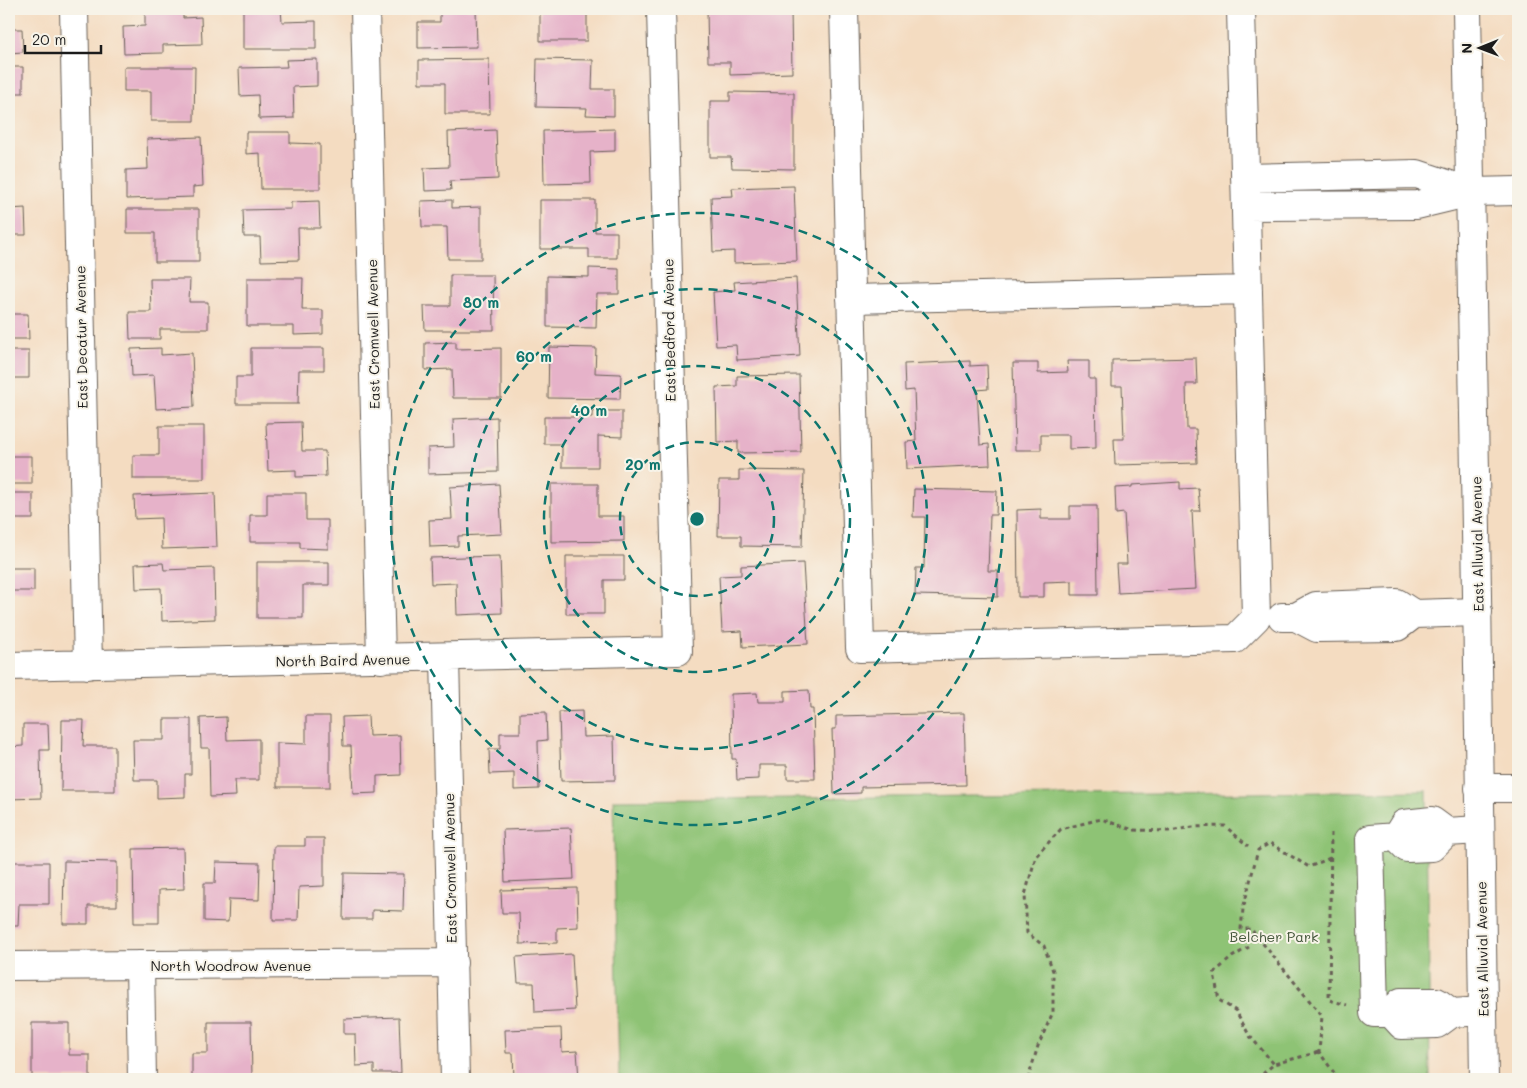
<svg xmlns="http://www.w3.org/2000/svg" width="1527" height="1088" viewBox="0 0 1527 1088" font-family="Mali,sans-serif">
<style>
.green{fill:#8ec375;stroke:#557048}
.building{fill:#e6b2c9}
.lines{fill:none;stroke-linecap:round;stroke-linejoin:round}
.minor-casing{stroke:#685f56;stroke-width:30}
.major-casing{stroke:#685f56;stroke-width:30}
.path{stroke:#685f56;stroke-width:3;stroke-dasharray:4 4;stroke-linecap:butt}
.minor{stroke:#fff;stroke-width:28}
.major{stroke:#fff;stroke-width:28}
.ring{fill:none;stroke:#0f766e;stroke-width:2.5;stroke-dasharray:9 6}
.labels{text-anchor:middle;dominant-baseline:central;stroke-width:4;stroke-linejoin:round;paint-order:stroke}
.street-label{font-size:14px;fill:#1c1c1c;stroke:#f7f3e8}
.park-label{font-size:14px;fill:#44563b;stroke:#f7f3e8}
.centre{fill:#0f766e;stroke:#f7f3e8;stroke-width:2.5}
.ring-label{font-size:15px;text-anchor:middle;font-weight:bold;fill:#0f766e;stroke:#f7f3e8;stroke-width:4;stroke-linejoin:round;paint-order:stroke}
</style>
<rect width="100%" height="100%" fill="#f7f3e8"/>
<filter id="ink" filterUnits="userSpaceOnUse"><feTurbulence type="fractalNoise" baseFrequency=".02" numOctaves="2"/><feDisplacementMap in="SourceGraphic" scale="10" xChannelSelector="R" yChannelSelector="G"/><feConvolveMatrix kernelMatrix="1 2 1 2 8 2 1 2 1" color-interpolation-filters="sRGB"/></filter>
<filter id="wash" filterUnits="userSpaceOnUse"><feTurbulence type="fractalNoise" baseFrequency=".0096" numOctaves="4" result="noise"/><feDisplacementMap in="SourceGraphic" scale="20" xChannelSelector="R" yChannelSelector="G"/><feGaussianBlur stdDeviation="1.12" result="paint"/><feColorMatrix in="noise" values="0 0 0 0 0 0 0 0 0 0 0 0 0 0 0 0 0 1.4 0 .05"/><feComposite in="paint" operator="in"/></filter>
<g filter="url(#wash)">
<rect width="100%" height="100%" fill="#f4dcc1"/>
<path class="green" d="M1427,791L1430,1079H619L613,800Z"/>
<g id="blocks">
<path class="building" d="M145,9H183V18L201,17L202,44L163,45V53L124,54L123,27L145,26Z
M243,9H281L282,22L316,21V49H243Z
M440,9H476L477,47L418,48V22H440Z
M540,9H587V41H540Z
M707,9H791L792,73L730,75V62H708Z
M9,29H22L23,52L9,53Z
M317,59V86L293,87L294,118L259,119L258,95L240,96L239,68L287,67L286,60Z
M489,59L490,114H445V83H419V60Z
M537,59L593,60L592,89H614V116L586,115L587,108L536,107Z
M9,67H23V93H9Z
M124,67H195L194,121H151V91H124Z
M730,92L794,93V169L732,168L731,157H710V101H730Z
M615,129V151L590,152L591,183L544,184L543,131Z
M496,130L498,179L450,181L451,190L425,191L424,168L449,167L448,132Z
M246,132H290V143L320,144V189H261L260,153L246,154Z
M201,137L203,186L193,187V197L126,199V170L148,169L147,139Z
M794,186L797,261L734,263V251L713,252L711,197L733,196L732,188Z
M452,200V208L481,207V259H448L447,227H422L421,201Z
M540,200H595V232H617V258H589V249H540Z
M319,201L320,228H298L299,260L261,261L260,237H244L243,210L291,209V202Z
M25,208L26,235H9V209Z
M127,209H199V262H155V233H127Z
M589,268L619,269V294H597L596,328L547,327V276L589,277Z
M450,275H493L494,330H425L424,306H450Z
M247,278H303L302,310H323V334L294,335V326H247Z
M796,278L800,356L737,360L736,345L716,346L713,292L735,290L734,282Z
M150,279H190L189,302H208V329H160V339H130L129,312H151Z
M9,314H28L29,339H9Z
M456,342V349L501,348V398H453L452,369L425,370V343Z
M549,347L596,348L595,373L621,374L620,399L548,398Z
M161,348V355L192,353L194,407L156,409L154,375L132,376L131,349Z
M251,348H324V370H299L298,404H236V377H251Z
M9,351H29V378H9Z
M1196,358L1197,384H1186L1187,429H1196L1197,463L1115,465L1114,439H1124L1122,386H1112V360Z
M970,361V366L987,365L988,389L977,390L980,445L989,444L990,465L907,469L906,442L916,441L914,390L905,391L904,364Z
M1067,361H1089V379H1095L1096,448L1069,449V435H1041V450H1015L1013,363H1038V373L1068,372Z
M799,375L801,452L738,453V441L717,442L716,387L737,386V376Z
M592,411H622V437L598,436V467H562V444H544V417H592Z
M497,417L498,472L428,474V448L454,447L453,419Z
M301,422L302,451H325L326,476L296,477V470L268,471L266,423Z
M9,426H11V456H32V484H9Z
M159,426H204V479H133V455H159Z
M739,470L804,471L802,547L741,546V536H718L719,480H739Z
M1180,482V489L1198,488L1200,511H1192L1196,589L1118,593L1116,564H1127L1124,513L1116,514L1115,488L1132,487V485Z
M499,484L502,534L458,536V546L430,547L429,520L452,519L450,487Z
M551,484H598V516H624V541L551,542Z
M914,489L997,491L996,515H990L988,571H998V597L915,595L916,568H924L925,517H913Z
M9,493H33V519H9Z
M215,493L217,547L162,549L161,518L135,519L134,496Z
M267,493H306V520H328V549L300,548V542H250V515H267Z
M1070,506H1097L1098,595H1072V581L1044,582V597H1018L1017,510L1041,509V519H1070Z
M500,556L502,613L457,615L456,583L431,584L430,558Z
M566,556H624V580H604V614H566Z
M257,562H329V585H303V618H257Z
M163,563L164,570L214,568L215,619L162,621L161,588L136,589L135,564Z
M803,563L808,644L743,647L742,631L722,632L719,576L741,575V566Z
M9,568H34V591H9Z
M809,690L810,709H813L815,779H787V765H759V779L737,780L736,759H732L731,694L757,693L758,702H785V691Z
M582,711L583,737L614,736L615,780L561,781L559,712Z
M546,712L547,740L538,741L539,789L514,790V773L490,774L489,749H500V733H520V713Z
M964,713L966,785L861,787V793L834,794L832,729H836V716Z
M306,716H330V787H277V743L306,744Z
M368,716L369,736L400,735L401,775L377,776V793L353,794L351,746H343L342,717Z
M226,717L227,740L259,739V780H235L236,796L210,797L209,748H201L200,718Z
M164,719H191V774H185V797L157,798V780H134L133,740H164Z
M62,720H84L83,746H115V791H61Z
M23,724H48L49,750H40L41,798L9,799V747L23,746Z
M571,828L574,879L505,882L503,830Z
M305,838H324V886L299,887L298,920H273L274,846H305Z
M183,848L184,889L159,890V923H134L133,849Z
M64,861L117,862V906H88V924H63Z
M9,862H49V904H19L18,926H9Z
M216,862L260,863L259,900L229,899L228,922L204,921V883H215Z
M344,873L404,874L403,911L372,910V919H343Z
M577,888L578,927L557,928V943L520,944L519,913H502L501,890Z
M572,954L575,1010L535,1012L534,983H518L516,957Z
M399,1017L401,1073H374V1065L356,1066L355,1034H344V1019Z
M208,1022H251L252,1078L192,1079V1053H208Z
M32,1023H69V1055H90V1078H32Z
M561,1028L562,1052L577,1051L579,1079H514L513,1053H506L505,1030Z"/>
</g>
</g>
<g filter="url(#ink)">
<use href="#blocks" fill-opacity="0" stroke="#685f56" stroke-width="1"/>
<g class="lines">
<g class="minor-casing">
<path id="minor" d="M74,9L88,665
M365,9L381,659
M844,9L860,648L1235,639L1256,618L1241,9
M1245,178L1417,174L1471,192
M1246,206L1417,205L1471,192L1518,191
M851,299L1248,290
M1282,617H1296L1316,606L1397,603L1414,614
M1296,617L1317,628L1397,627L1414,614L1478,612
M445,658L455,1079
M9,666L678,651L661,9
M1479,788H1518
M1447,832L1432,847L1407,848L1396,837L1404,824L1432,821L1447,832L1479,830
M140,965L142,1079
M9,966L453,963
M1391,1013H1374L1370,839L1396,837
M1452,1013L1437,1002H1401L1391,1013L1402,1025L1437,1024L1452,1013L1483,1011"/>
</g>
<g class="major-casing">
<path id="major" d="M1467,9C1475,366 1478,722 1484,1079"/>
</g>
<path class="path" d="M1331,833L1329,1000L1347,1005
M1330,858L1309,867L1270,843L1258,850L1243,909L1241,929H1251L1322,1016L1319,1052L1335,1074V1079
M1249,947L1232,957L1214,973L1219,1000L1236,1011L1249,1035L1274,1064
M1028,1079L1038,1046L1053,1012V971L1044,946L1027,933L1025,895L1036,856L1061,829L1101,819L1133,830L1169,831L1193,827L1225,826L1248,846
M1257,1079L1274,1064L1319,1052"/>
<use href="#minor" class="minor"/>
<use href="#major" class="major"/>
</g>
</g>
<g class="ring">
<circle cx="697" cy="519" r="77"/>
<circle cx="697" cy="519" r="153"/>
<circle cx="697" cy="519" r="230"/>
<circle cx="697" cy="519" r="306"/>
</g>
<g class="labels">
<g class="street-label">
<text transform="translate(669 330) rotate(-91)">East Bedford Avenue</text>
<text transform="translate(373 334) rotate(-91)">East Cromwell Avenue</text>
<text transform="translate(81 337) rotate(-91)">East Decatur Avenue</text>
<text transform="translate(1477 544) rotate(-91)">East Alluvial Avenue</text>
<text transform="translate(343 660) rotate(-1)">North Baird Avenue</text>
<text transform="translate(450 868) rotate(-91)">East Cromwell Avenue</text>
<text transform="translate(1482 949) rotate(-91)">East Alluvial Avenue</text>
<text x="231" y="965">North Woodrow Avenue</text>
</g>
<g class="park-label">
<text x="1274" y="936">Belcher Park</text>
</g>
</g>
<circle cx="697" cy="519" r="8" class="centre"/>
<g class="ring-label">
<text x="481" y="308">80 m</text>
<text x="534" y="362">60 m</text>
<text x="589" y="416">40 m</text>
<text x="643" y="470">20 m</text>
</g>
<rect width="1527" height="1088" fill="none" stroke="#f7f3e8" stroke-width="30"/>
<g transform="translate(1480 48) rotate(269)" stroke="#f7f3e8" stroke-width="4" paint-order="stroke">
<path d="M0-4L9 19L0 12L-9 19Z" fill="#1c1c1c"/>
<text y="-8" font-size="14" font-weight="bold" text-anchor="middle" fill="#1c1c1c">N</text>
</g>
<path d="M25 45v8h76v-8" fill="none" stroke="#1c1c1c" stroke-width="2.5"/>
<text x="32" y="45" font-size="15" fill="#1c1c1c" stroke="#f7f3e8" stroke-width="4" paint-order="stroke">20 m</text>
</svg>
